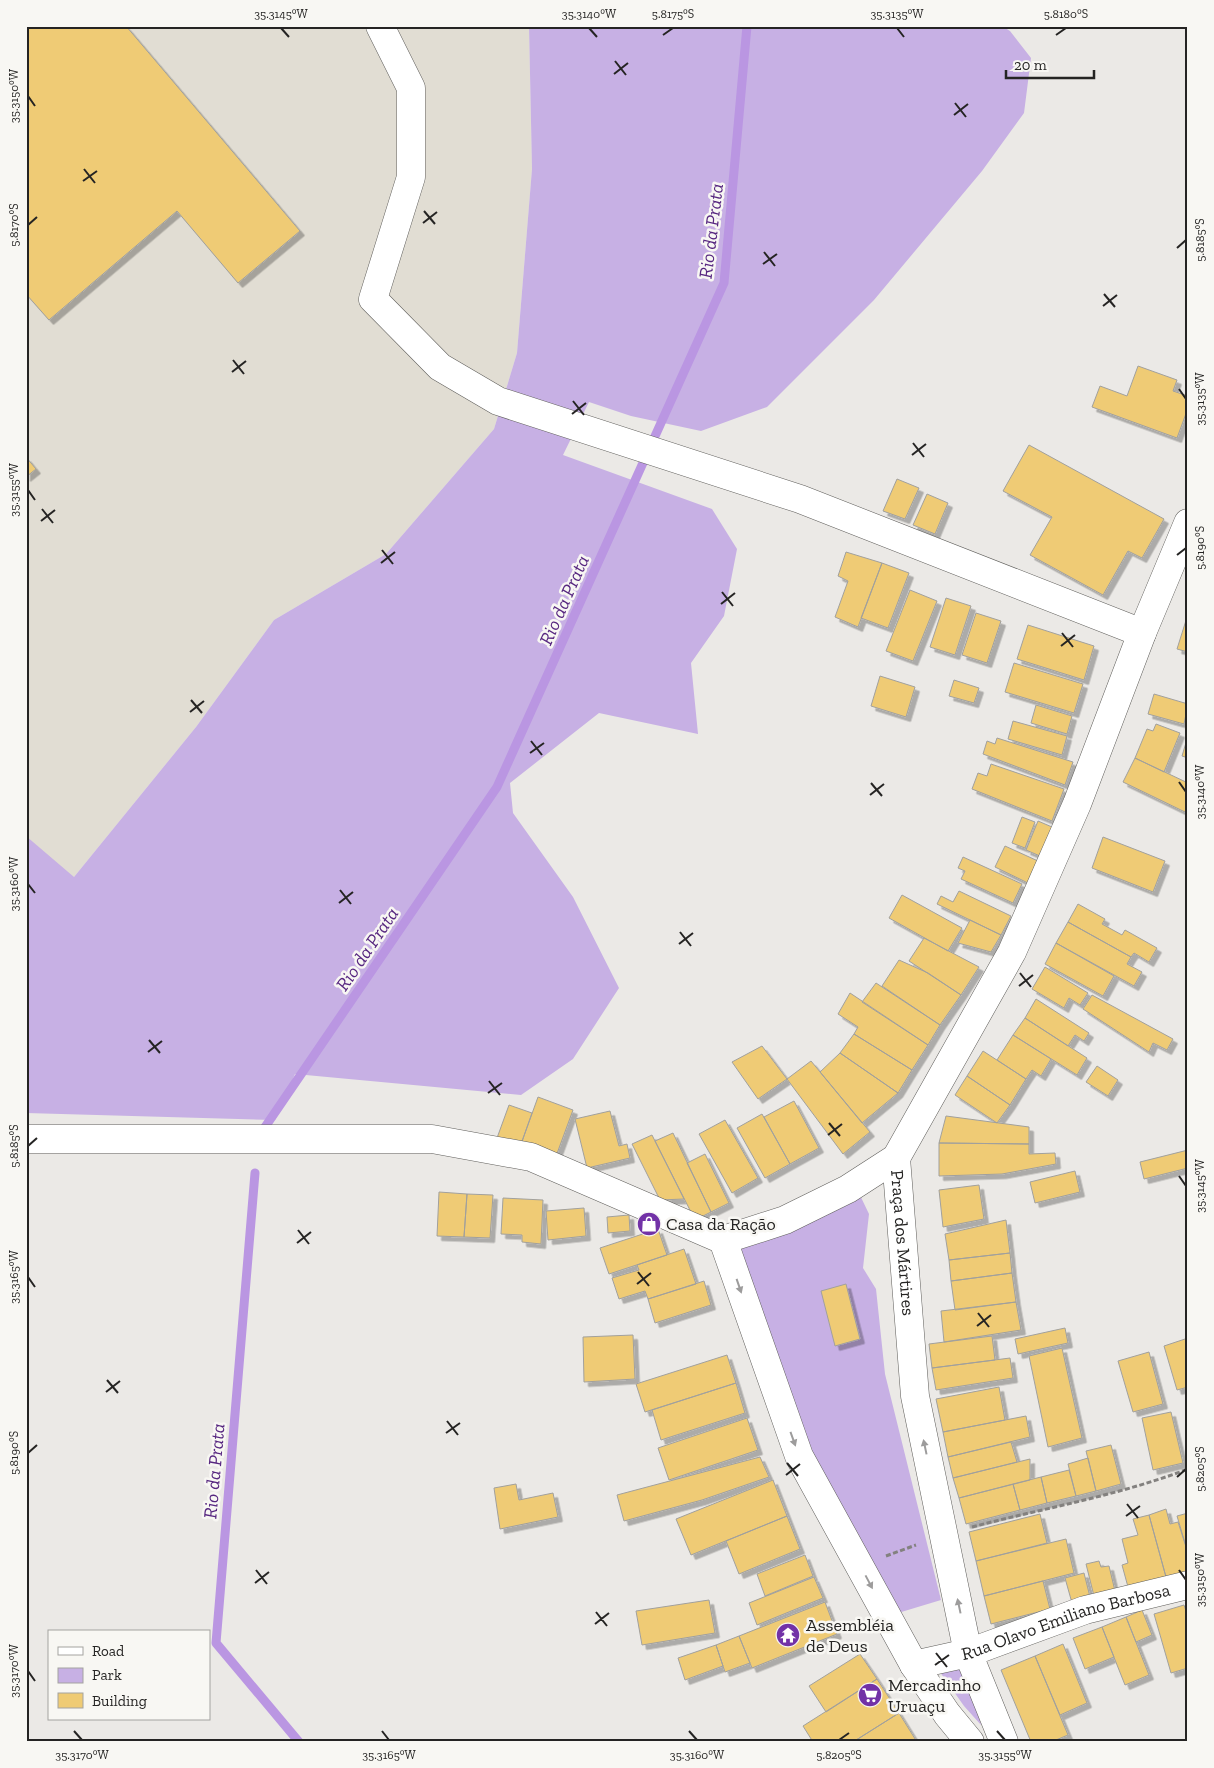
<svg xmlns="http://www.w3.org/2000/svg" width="1214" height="1768" viewBox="0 0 1214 1768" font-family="'Zilla Slab',serif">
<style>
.built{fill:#e1ddd3}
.green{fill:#c7b0e4}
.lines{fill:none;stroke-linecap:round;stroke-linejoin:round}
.stream{stroke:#ba96e2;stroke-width:9}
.building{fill:#efcb74;stroke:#a1a09d;filter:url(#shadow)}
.street-casing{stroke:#605f5c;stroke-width:29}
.secondary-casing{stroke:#605f5c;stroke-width:29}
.path{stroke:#83817f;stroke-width:3;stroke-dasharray:5 2.5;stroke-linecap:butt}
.street{stroke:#fff;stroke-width:28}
.secondary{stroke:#fff;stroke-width:28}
.oneway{fill:#9d9c9c}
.ticks{fill:none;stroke:#252423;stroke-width:2}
.labels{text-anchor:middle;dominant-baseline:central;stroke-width:5;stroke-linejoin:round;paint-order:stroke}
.poi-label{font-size:18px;fill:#252423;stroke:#f8f7f3;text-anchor:start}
.street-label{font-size:18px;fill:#252423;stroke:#f8f7f3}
.water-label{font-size:19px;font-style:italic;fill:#572780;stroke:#f8f7f3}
.neatline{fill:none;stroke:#252423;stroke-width:2}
.ticks-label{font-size:12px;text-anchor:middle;fill:#252423}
</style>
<defs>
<filter id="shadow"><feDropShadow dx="4.5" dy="4.5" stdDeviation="0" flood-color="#0004"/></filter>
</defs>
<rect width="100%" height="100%" fill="#ebe9e6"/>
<path class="built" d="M26,26H529L532,169L517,353L494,429L386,554L274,620L196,727L74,877L26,896Z"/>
<path class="green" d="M529,26H1002L1010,31L1031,58L1024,113L982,171L874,300L767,407L701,431L631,416L589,402L563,455L712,509L737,549L724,616L691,663L698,734L599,713L510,783L513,813L573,897L619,988L573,1059L521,1095L295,1074L275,1120L26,1113V836L74,877L196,727L274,620L386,554L494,429L517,353L532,169Z
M857,1189L869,1214L863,1268L876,1289L885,1374L941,1600L898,1613L812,1452L746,1299L733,1241Z
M956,1656L976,1702L981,1725L964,1706L935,1665Z"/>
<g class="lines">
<path class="stream" d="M263,1130L497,787L724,283L747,26
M255,1173L216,1643L299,1742"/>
</g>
<path class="building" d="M26,26H126L300,231L238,283L177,211L49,320L26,294Z
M1138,366L1177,380L1173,391L1188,396V408L1177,438L1092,407L1100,386L1127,396Z
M1029,445L1164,519L1142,558L1128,551L1103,595L1030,555L1052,517L1003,491Z
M26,457L36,469L26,477Z
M897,479L919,488L905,519L883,511Z
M927,494L948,503L935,534L913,525Z
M846,552L882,563L858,627L835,617L848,581L838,576Z
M882,563L909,573L888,628L861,618Z
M910,590L937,601L913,661L886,651Z
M946,598L971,606L955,655L930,647Z
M976,613L1001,621L987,663L962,655Z
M1188,614V652L1177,649Z
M1028,625L1094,646L1084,680L1017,659Z
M1014,663L1083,684L1074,713L1005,692Z
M880,676L915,687L906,717L871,706Z
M954,680L979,688L974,703L949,696Z
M1154,694L1188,704L1184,724L1148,714Z
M1036,705L1072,716L1067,734L1031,723Z
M1013,721L1067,736L1062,755L1008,739Z
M1156,724L1180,733L1164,772L1135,758L1147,729L1153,731Z
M1188,736V758L1182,756Z
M997,738L1073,762L1065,785L983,754L987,741L995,744Z
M1135,758L1188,783V807L1185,812L1123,782Z
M991,764L1064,789L1052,821L972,789L978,773L987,776Z
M1022,817L1035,822L1025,848L1012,843Z
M1038,821L1052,827L1040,856L1026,850Z
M1103,837L1165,861L1153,892L1092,868Z
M1005,846L1038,861L1028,883L995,867Z
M963,857L1022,884L1013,903L961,879L965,871L958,868Z
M959,891L1011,916L1001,935L937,904L941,896L953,902Z
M902,895L962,928L948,951L889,918Z
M1078,904L1105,919L1102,924L1122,935L1125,930L1157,948L1149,962L1134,953L1131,957L1068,922Z
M970,920L1001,935L991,952L958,943Z
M1068,922L1131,957L1127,964L1142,972L1134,986L1056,943Z
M924,938L979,967L961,995L909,961Z
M1056,943L1114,976L1103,996L1045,964Z
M899,960L928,973L961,995L940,1025L882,986Z
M1045,967L1088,993L1080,1005L1069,998L1064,1008L1032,989Z
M876,983L940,1025L928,1045L862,1002Z
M850,993L928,1045L912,1070L854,1034L858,1027L838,1014Z
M1092,995L1173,1039L1167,1050L1153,1043L1149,1052L1083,1009Z
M1036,999L1089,1033L1084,1041L1075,1035L1068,1046L1025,1018Z
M1025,1018L1087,1058L1077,1075L1013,1035Z
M854,1034L912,1070L898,1093L840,1053Z
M1013,1035L1051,1059L1041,1076L1032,1070L1026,1079L997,1060Z
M762,1046L787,1079L758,1099L732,1062Z
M983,1051L1026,1079L1010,1105L967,1076Z
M840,1053L898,1093L862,1123L820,1072Z
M811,1061L870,1132L843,1154L787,1079Z
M1097,1066L1118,1080L1108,1096L1086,1082Z
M967,1076L1010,1105L997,1123L955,1095Z
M538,1097L573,1110L555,1159L520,1147Z
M794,1101L819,1148L790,1164L764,1117Z
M509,1105L532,1113L520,1147L497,1138Z
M610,1111L619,1146L627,1144L630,1158L587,1168L575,1119Z
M762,1114L790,1164L765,1178L737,1128Z
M946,1116L1029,1127V1144L939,1143Z
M725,1120L758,1178L732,1193L699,1134Z
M673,1133L711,1212L695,1220L655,1141Z
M652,1135L684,1199L660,1200L632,1144Z
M939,1143L1029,1144V1154L1055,1153L1056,1164L1002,1174L939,1176Z
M1188,1150V1168L1144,1179L1140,1162Z
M705,1154L729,1203L711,1212L687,1163Z
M1075,1171L1080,1192L1035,1203L1030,1182Z
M979,1185L984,1219L943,1227L939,1190Z
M439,1192L467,1194L464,1237L437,1236Z
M467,1194L493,1195L490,1238L464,1237Z
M503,1198L543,1200L541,1244L522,1242V1235L501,1234Z
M584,1208L586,1236L548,1240L546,1211Z
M629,1215L630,1231L608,1233L607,1217Z
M1006,1220L1010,1253L949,1260L945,1234Z
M658,1229L667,1255L609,1274L600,1248Z
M684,1249L696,1284L648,1299L645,1291L619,1299L612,1278L639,1270L637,1265Z
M1010,1253L1012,1273L951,1281L949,1260Z
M1012,1273L1016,1302L955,1310L951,1281Z
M704,1281L711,1305L655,1323L648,1299Z
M846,1284L860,1339L835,1346L821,1291Z
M1016,1302L1021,1330L944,1342L941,1311Z
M1065,1328L1068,1343L1018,1354L1015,1339Z
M633,1335L635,1379L584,1382L583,1337Z
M992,1336L995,1360L932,1368L929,1344Z
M1188,1338V1387L1177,1390L1164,1346Z
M1062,1348L1082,1438L1048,1447L1029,1356Z
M1149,1352L1163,1404L1133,1412L1118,1361Z
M727,1355L736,1383L645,1412L636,1384Z
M1010,1358L1013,1378L936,1390L932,1368Z
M736,1383L745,1413L661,1440L652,1410Z
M999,1387L1005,1420L943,1432L936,1399Z
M1171,1412L1183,1463L1153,1470L1142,1418Z
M1026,1416L1030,1437L948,1457L943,1432Z
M747,1418L758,1450L669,1480L658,1448Z
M1011,1442L1017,1462L953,1478L948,1457Z
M1111,1445L1121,1484L1096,1491L1086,1451Z
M760,1457L769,1477L702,1500L624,1521L617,1495Z
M1088,1458L1096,1491L1076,1496L1068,1464Z
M1030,1459V1480L959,1498L953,1478Z
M1069,1470L1076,1496L1047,1503L1041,1477Z
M1041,1477L1047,1503L1020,1510L1013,1484Z
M773,1480L787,1516L691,1555L676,1519Z
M516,1484L519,1500L553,1493L558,1517L500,1529L494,1488Z
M1013,1484L1020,1510L966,1524L959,1498Z
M1166,1509L1170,1524L1178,1522L1188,1553V1571L1166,1577L1149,1515Z
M1188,1513V1553L1177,1516Z
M1040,1514L1047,1543L976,1561L969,1532Z
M1149,1515L1166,1577L1128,1587L1122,1565L1128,1563L1122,1539L1138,1535L1133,1519Z
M787,1516L800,1549L739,1574L726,1541Z
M1066,1539L1074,1573L984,1596L976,1561Z
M805,1555L813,1576L765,1596L757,1574Z
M1099,1561L1101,1567L1109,1566L1115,1591L1094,1596L1086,1564Z
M1084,1573L1090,1597L1072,1603L1065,1578Z
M814,1577L823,1598L757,1625L749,1603Z
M1043,1581L1050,1609L991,1624L984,1596Z
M709,1600L715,1633L642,1645L636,1611Z
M825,1602L837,1634L752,1668L739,1636Z
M1184,1605L1188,1617V1668L1171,1673L1154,1614Z
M1142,1610L1152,1635L1136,1642L1126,1617Z
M1126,1617L1149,1675L1125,1685L1102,1627Z
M1102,1627L1114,1657L1085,1669L1073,1638Z
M739,1636L750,1663L725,1672L716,1645Z
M1063,1644L1087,1703L1060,1715L1035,1656Z
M716,1645L723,1666L685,1680L678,1658Z
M860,1654L877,1679L826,1712L809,1686Z
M1035,1656L1068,1735L1051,1742H1031L1001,1670Z
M877,1679L899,1713L853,1742H813L803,1726Z
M899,1713L917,1742H853Z"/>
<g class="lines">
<g class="street-casing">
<path id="street" d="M380,26L411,88V177L373,299L440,367L498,401L800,499L1142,633"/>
</g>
<g class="secondary-casing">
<g id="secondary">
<path d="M26,1139H432L531,1157L723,1240"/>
<path id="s1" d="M896,1158L915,1396L968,1653L1004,1742"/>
<path d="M723,1240L785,1220L848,1189L896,1158L1012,952L1077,804L1142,633L1188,523"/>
<path d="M723,1240L799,1456L914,1665L947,1714L970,1742"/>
<path id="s2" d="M914,1665L968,1653L1085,1610L1188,1585"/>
</g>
</g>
<path class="path" d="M972,1527C1044,1508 1117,1496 1188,1469
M886,1556L916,1545"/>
<use href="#street" class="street"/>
<use href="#secondary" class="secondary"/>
</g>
<defs><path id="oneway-solid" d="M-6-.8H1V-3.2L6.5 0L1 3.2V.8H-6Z" transform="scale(1.25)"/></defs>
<g class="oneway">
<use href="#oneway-solid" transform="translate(739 1286) rotate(71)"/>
<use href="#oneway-solid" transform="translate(793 1439) rotate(70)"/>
<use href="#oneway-solid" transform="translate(925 1447) rotate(-102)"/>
<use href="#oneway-solid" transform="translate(869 1582) rotate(62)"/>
<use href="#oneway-solid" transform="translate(959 1606) rotate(-102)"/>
</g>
<path class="ticks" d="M281,28L289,37M589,28L597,37M897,28L904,37M663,35L673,28M1056,35L1066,28M615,61L626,75M614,74L628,63M28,96L35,106M955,103L966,117M954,115L968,104M84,169L95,183M83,181L97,171M424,211L435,224M423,223L437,212M28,225L37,217M1177,248L1186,240M764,252L775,266M763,264L777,254M1104,294L1115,307M1103,306L1117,295M233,360L244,374M232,372L246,361M1179,389L1186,399M573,401L584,415M572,414L586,403M913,443L924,457M912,455L926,444M28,490L35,500M42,509L53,523M41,521L55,510M382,550L393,564M1177,555L1186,548M381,563L395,552M722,592L733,606M721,604L735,593M1062,633L1073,647M1061,646L1075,635M191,700L202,713M190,712L204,701M531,741L542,755M530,753L544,743M1179,782L1186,792M871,783L882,796M870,795L884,784M28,884L35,893M340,890L351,904M339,903L353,892M680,932L691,946M679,944L693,933M1020,973L1031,987M1019,986L1033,975M149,1040L160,1053M148,1052L162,1041M489,1081L500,1095M488,1093L502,1083M829,1123L840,1136M828,1135L842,1124M28,1146L37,1138M1179,1176L1186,1186M298,1230L309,1244M297,1243L311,1232M638,1272L649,1286M28,1277L35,1287M637,1284L651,1273M978,1313L989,1327M977,1326L991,1315M107,1380L118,1393M106,1392L120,1381M447,1421L458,1435M446,1433L460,1423M28,1453L37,1445M787,1463L798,1476M786,1475L800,1464M1177,1477L1186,1469M1127,1504L1138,1518M1126,1516L1140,1506M256,1570L267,1584M1179,1570L1186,1580M255,1583L269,1572M596,1612L607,1626M595,1624L609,1613M936,1653L947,1667M935,1665L949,1655M28,1671L35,1681M74,1731L82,1740M382,1731L389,1740M689,1731L697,1740M997,1731L1005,1740M839,1740L849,1733"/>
<defs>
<g id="shop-disc" transform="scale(1.25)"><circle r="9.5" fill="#7232a7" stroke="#f8f7f3"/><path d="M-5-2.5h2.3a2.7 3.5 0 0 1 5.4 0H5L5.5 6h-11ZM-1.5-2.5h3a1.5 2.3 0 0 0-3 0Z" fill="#fff"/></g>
<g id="temple-disc" transform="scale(1.25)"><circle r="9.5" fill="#7232a7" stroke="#f8f7f3"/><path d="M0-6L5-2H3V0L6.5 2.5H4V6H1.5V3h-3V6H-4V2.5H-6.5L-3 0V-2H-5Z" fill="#fff"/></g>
<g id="supermarket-disc" transform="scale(1.25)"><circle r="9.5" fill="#7232a7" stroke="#f8f7f3"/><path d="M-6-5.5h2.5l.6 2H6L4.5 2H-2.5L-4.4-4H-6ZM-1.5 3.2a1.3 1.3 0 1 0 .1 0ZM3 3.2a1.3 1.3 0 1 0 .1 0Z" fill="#fff"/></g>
</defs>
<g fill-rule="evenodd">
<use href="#shop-disc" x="649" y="1224"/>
<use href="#temple-disc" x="788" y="1635"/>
<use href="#supermarket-disc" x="870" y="1695"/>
</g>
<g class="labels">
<g class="poi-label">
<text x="666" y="1224">Casa da Ração</text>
<text x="806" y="1625">Assembléia<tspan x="806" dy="21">de Deus</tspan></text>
<text x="888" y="1685">Mercadinho<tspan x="888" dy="21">Uruaçu</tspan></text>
</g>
<g class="street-label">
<text stroke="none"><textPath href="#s1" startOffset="85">Praça dos Mártires</textPath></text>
<text stroke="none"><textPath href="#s2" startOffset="158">Rua Olavo Emiliano Barbosa</textPath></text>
</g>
<g class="water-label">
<text transform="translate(711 231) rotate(-83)">Rio da Prata</text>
<text transform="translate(564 600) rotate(-66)">Rio da Prata</text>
<text transform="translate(367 949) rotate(-56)">Rio da Prata</text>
<text transform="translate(214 1471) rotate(-85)">Rio da Prata</text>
</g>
</g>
<rect width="1214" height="1768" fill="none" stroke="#f8f7f3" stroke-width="55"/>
<rect x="48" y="1630" width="162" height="90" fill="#f8f7f3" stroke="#a4a3a0"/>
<rect x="58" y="1647" width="25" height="8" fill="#ffffff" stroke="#a4a3a0"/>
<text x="92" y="1656" font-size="15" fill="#252423">Road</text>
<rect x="58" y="1668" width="25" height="15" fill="#c7b0e4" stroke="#a4a3a0"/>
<text x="92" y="1680" font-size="15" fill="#252423">Park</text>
<rect x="58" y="1693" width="25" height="15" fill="#efcb74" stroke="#a4a3a0"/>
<text x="92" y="1706" font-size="15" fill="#252423">Building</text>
<path d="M1006 70v8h88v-8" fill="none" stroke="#252423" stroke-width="2.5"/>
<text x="1014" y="70" font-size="15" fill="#252423" stroke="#f8f7f3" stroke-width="4" paint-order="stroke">20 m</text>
<rect x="28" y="28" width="1158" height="1712" class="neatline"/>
<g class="ticks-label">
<text x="281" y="18">35.3145°W</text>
<text x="589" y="18">35.3140°W</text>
<text x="673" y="18">5.8175°S</text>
<text x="897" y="18">35.3135°W</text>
<text x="1066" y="18">5.8180°S</text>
<text transform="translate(14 96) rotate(-90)" y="4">35.3150°W</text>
<text transform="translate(14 225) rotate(-90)" y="4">5.8170°S</text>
<text transform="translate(1200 240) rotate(-90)" y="4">5.8185°S</text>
<text transform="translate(1200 399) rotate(-90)" y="4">35.3135°W</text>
<text transform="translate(14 490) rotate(-90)" y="4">35.3155°W</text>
<text transform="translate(1200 548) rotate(-90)" y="4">5.8190°S</text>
<text transform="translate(1200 792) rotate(-90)" y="4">35.3140°W</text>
<text transform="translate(14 884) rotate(-90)" y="4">35.3160°W</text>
<text transform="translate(14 1146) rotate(-90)" y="4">5.8185°S</text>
<text transform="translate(1200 1186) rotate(-90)" y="4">35.3145°W</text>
<text transform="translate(14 1277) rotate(-90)" y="4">35.3165°W</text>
<text transform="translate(14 1453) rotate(-90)" y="4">5.8190°S</text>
<text transform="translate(1200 1469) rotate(-90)" y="4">5.8205°S</text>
<text transform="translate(1200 1580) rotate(-90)" y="4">35.3150°W</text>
<text transform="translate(14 1671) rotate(-90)" y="4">35.3170°W</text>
<text x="82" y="1759">35.3170°W</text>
<text x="389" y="1759">35.3165°W</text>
<text x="697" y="1759">35.3160°W</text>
<text x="839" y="1759">5.8205°S</text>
<text x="1005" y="1759">35.3155°W</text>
</g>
</svg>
